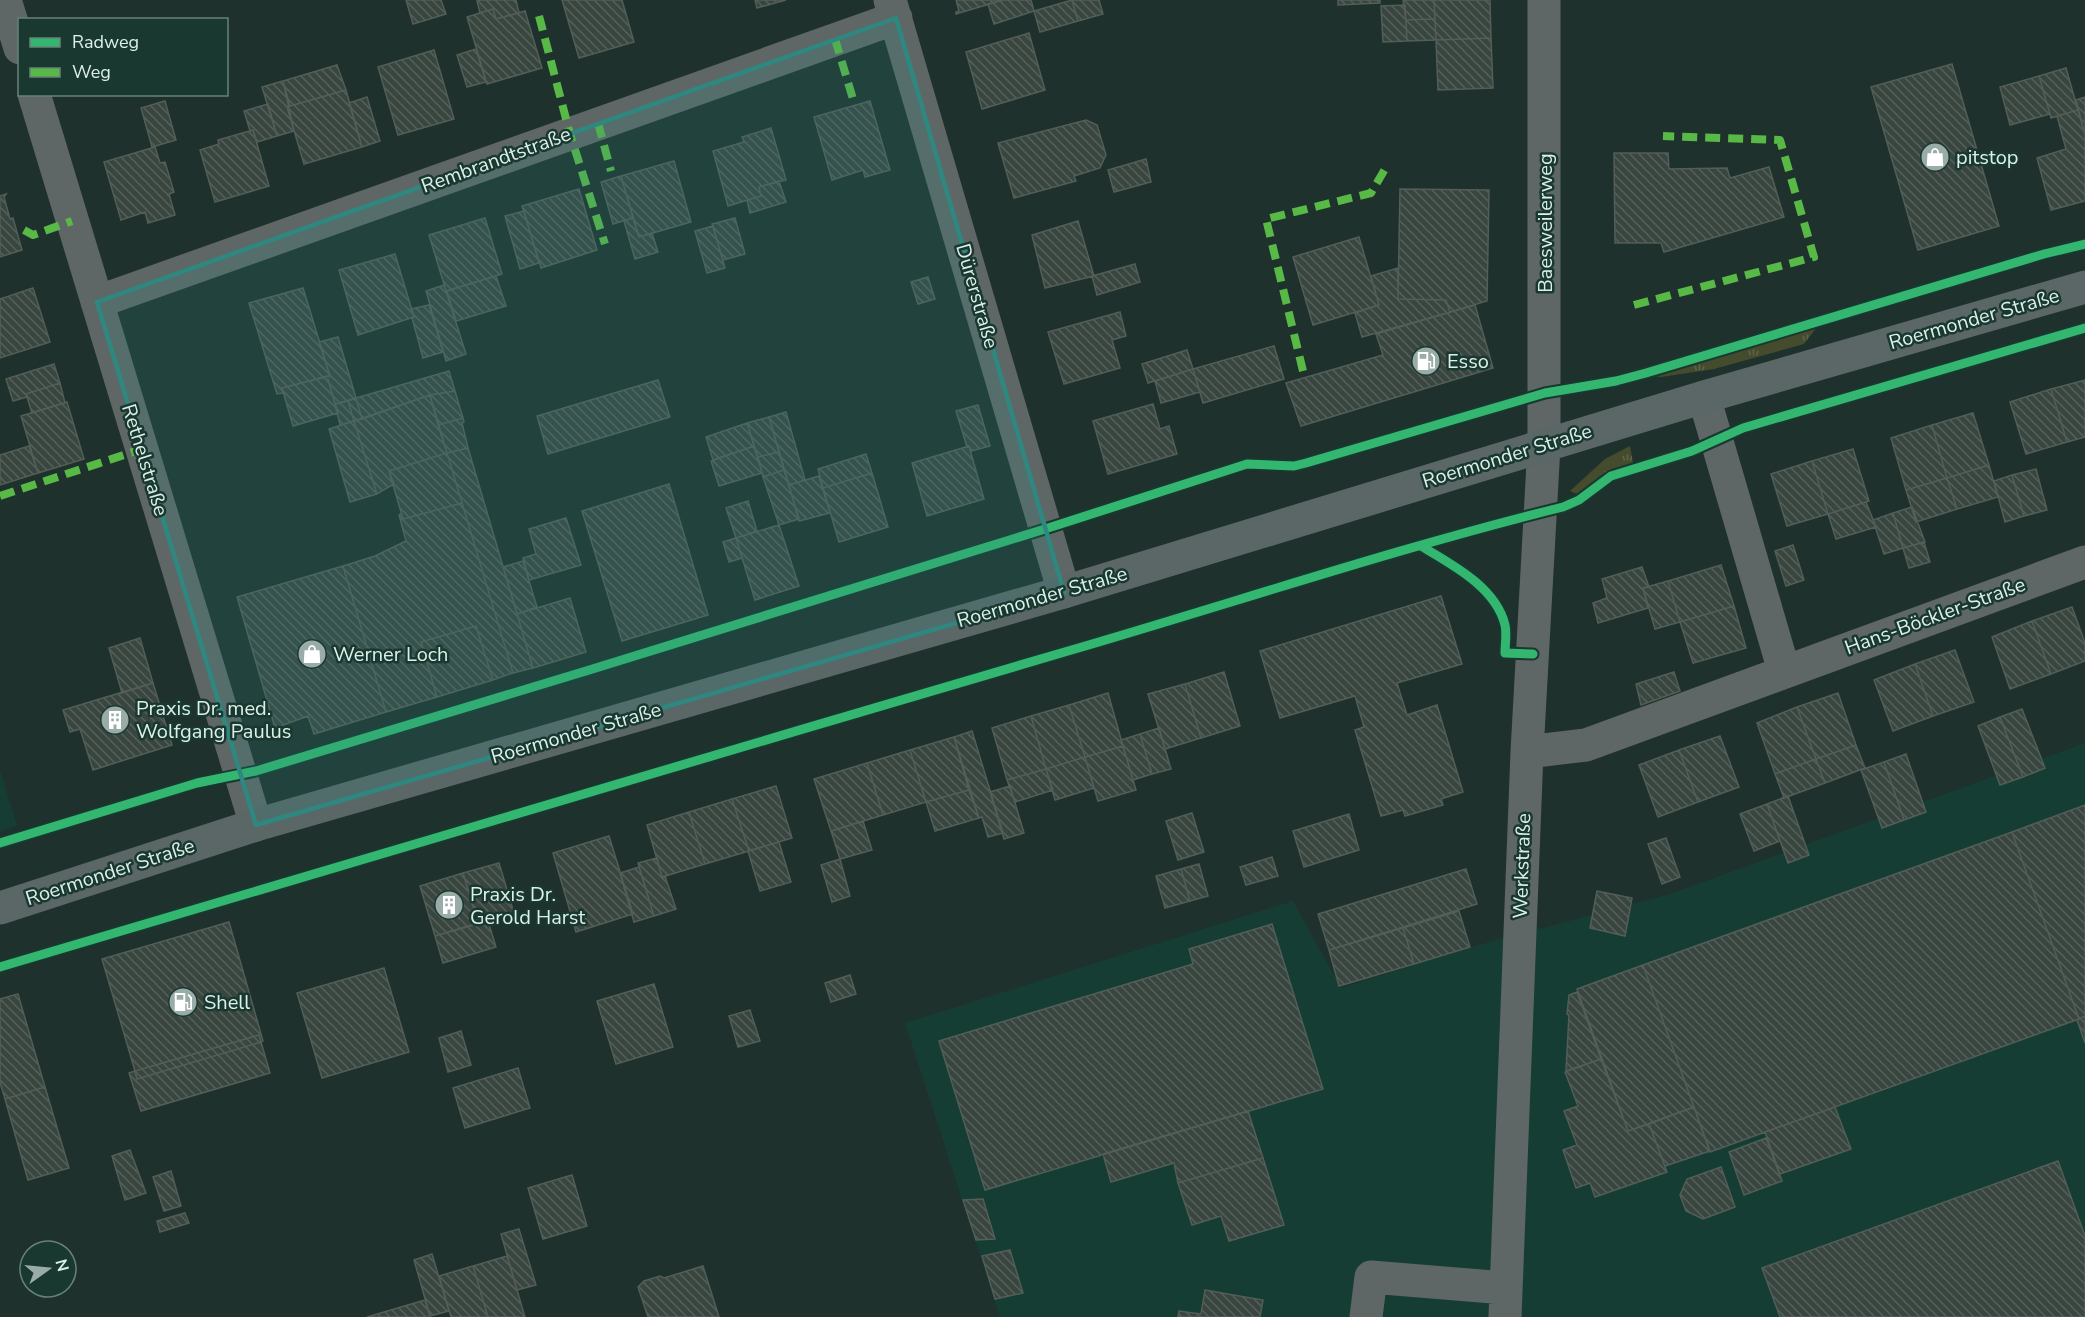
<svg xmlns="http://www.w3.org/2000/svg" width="2085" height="1317" viewBox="0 0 2085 1317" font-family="'Nunito Sans',sans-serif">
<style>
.built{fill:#153d34}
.grass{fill:url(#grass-tufts)}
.building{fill:url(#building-back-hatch);stroke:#525e57;stroke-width:1.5}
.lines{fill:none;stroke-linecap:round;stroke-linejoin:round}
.minor{stroke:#5f6766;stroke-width:33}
.major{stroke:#5b6766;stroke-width:33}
.quiet{stroke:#58b947;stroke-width:8;stroke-dasharray:15 8;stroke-linecap:butt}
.cycleway-casing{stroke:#183830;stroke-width:13}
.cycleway{stroke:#33b770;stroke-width:9}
.marked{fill:#2e8880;fill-opacity:0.2;stroke:#2e8880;stroke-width:4.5;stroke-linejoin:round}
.labels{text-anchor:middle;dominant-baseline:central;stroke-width:5;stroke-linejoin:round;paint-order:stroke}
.poi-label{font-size:20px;fill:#ddefe9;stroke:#183830;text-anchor:start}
.street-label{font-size:20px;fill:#ddefe9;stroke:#183830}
</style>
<defs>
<pattern id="grass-tufts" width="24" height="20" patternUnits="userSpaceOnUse" patternTransform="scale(1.5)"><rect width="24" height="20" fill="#454b2d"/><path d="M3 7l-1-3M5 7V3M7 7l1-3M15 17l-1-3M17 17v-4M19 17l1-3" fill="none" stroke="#5f654b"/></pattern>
<pattern id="building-back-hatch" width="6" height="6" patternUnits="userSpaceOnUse" patternTransform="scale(1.5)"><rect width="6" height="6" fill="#39453f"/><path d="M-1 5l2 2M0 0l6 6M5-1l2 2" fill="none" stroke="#55605b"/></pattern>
</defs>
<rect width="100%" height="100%" fill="#1f312c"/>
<path class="built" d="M2085,743V1317H1000L905,1023L1293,901L1341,988L1471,947L1670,894Z
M0,770L17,826L0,831Z"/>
<path class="grass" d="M1816,324L1817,327L1804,344L1714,369L1661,377L1645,376Z
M1630,446L1633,463L1603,475L1579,495L1570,491L1605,459Z"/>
<path class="building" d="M406,0H441L446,14L413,24Z
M481,0H516L519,13L496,19L493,9L480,13L477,1Z
M562,0H622L634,42L579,58Z
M755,0H786L757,8Z
M956,0H1003L956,14V12L959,11Z
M1003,0H1031L1034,11L994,24L988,4Z
M1072,0L1078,21L1040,32L1034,11Z
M1072,0H1099L1103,14L1078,21Z
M1338,0H1380V3L1338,5Z
M1403,0H1434L1435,19L1406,20Z
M1434,0H1490L1491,38L1436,40Z
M1405,5L1407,41L1383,42L1381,6Z
M493,9L496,19L525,11L542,68L487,84L467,17Z
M1435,19L1436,40L1407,41L1406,20Z
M1029,33L1045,90L982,109L966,52Z
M1491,38L1493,88L1438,90L1436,40Z
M476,49L486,82L467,87L457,55Z
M434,50L454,119L398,135L378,67Z
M1952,64L1999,226L1918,250L1871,87Z
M337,65L346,90L290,106L283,81Z
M2066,68L2078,110L2051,118L2039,76Z
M2039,76L2050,114L2010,125L2000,87Z
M283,81L294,131L277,136L262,87Z
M346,90L362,147L304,164L287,107Z
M367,97L380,141L362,147L349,103Z
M2085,97V135L2076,100Z
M165,101L176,140L152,147L141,108Z
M870,101L890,170L865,177L863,170L832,180L814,117Z
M268,104L277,136L257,142L253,130L250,131L244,111Z
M2078,110L2085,135V201L2051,210L2037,158L2066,149L2057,116Z
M1086,120L1097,125L1106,155L1100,168L1074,176L1076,181L1014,198L998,143Z
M771,128L786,180L759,187L761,196L728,206L713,151L744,142L742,137Z
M253,130L269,186L215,202L200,150L219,144L218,140Z
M155,147L160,163L165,162L174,192L169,194L175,215L148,223L145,212L121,220L104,162Z
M1614,153H1668L1669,169L1727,168L1730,178L1769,167L1784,217L1664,252L1661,243H1615Z
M1146,159L1151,182L1114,192L1108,170Z
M674,161L691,222L639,237L621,176Z
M621,176L633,218L613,224L601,182Z
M779,181L786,202L750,213L747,200L761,196L759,187Z
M579,189L597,250L541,268L522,206Z
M1400,189L1489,190L1487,301L1450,312L1446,300L1398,299Z
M6,194L4,197L10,219L13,218L22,250L0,257V196Z
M524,211L539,263L520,269L505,216Z
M485,218L502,274L446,291L429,235Z
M633,218L639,237L652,233L658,252L635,259L624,221Z
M735,218L745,254L723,260L712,224Z
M1078,221L1094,276L1045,288L1032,235Z
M713,226L725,268L707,273L695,231Z
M1359,237L1379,305L1313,325L1293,257Z
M395,254L414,317L358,335L339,270Z
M1135,264L1140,282L1097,295L1092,276Z
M1398,268V299L1446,300L1450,312L1362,337L1355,313L1379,305L1371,276Z
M496,276L506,306L456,321L447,291Z
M928,277L935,299L918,304L911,282Z
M444,285L466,354L446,361L426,291Z
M33,288L50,342L0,358V299Z
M303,288L330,376L282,388L283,393L277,394L249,303Z
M429,305L443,352L423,358L412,318L414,317L411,309Z
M1475,305L1493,368L1301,426L1286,383L1383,355L1376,334Z
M1120,312L1126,336L1112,340L1120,368L1064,384L1048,332Z
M338,337L356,398L335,404L327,376H330L319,342Z
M1274,346L1284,379L1203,403L1193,369Z
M1187,350L1193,369L1148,383L1142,364Z
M54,364L60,383L26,394L27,397L13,401L6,379Z
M1193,369L1200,392L1161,403L1155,381Z
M449,371L455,391L430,395L362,419L356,398Z
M327,376L338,413L293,426L282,388Z
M658,380L670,417L548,454L537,416Z
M2085,380V437L2067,442L2051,389Z
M60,383L65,403L32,413L26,394Z
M2051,389L2067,442L2026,454L2010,402Z
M455,391L463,418L438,425L430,395Z
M430,395L447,453L389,471L394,484L377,494L354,421Z
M356,398L362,419L354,421L348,401Z
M348,401L354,421L340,425L335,404Z
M67,402L84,459L38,473L21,416Z
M1153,404L1160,429L1169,426L1177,454L1108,474L1093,421Z
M978,405L990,446L971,451L969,446L967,447L956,411Z
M786,412L805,480L789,485L769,417Z
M1973,413L1989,465L1947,478L1932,425Z
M769,417L779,452L758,457L747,423Z
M463,418L464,422L462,423L468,448L447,453L438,425Z
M354,421L377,494L350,502L329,429Z
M747,423L754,446L713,460L706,437Z
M1932,425L1947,478L1906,490L1891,438Z
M29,446L38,473L0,485V455Z
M754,446L762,473L719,486L711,461Z
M969,446L984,499L927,516L912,463Z
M468,448L533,668L513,673L447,453Z
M1853,449L1869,501L1828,514L1812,461Z
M779,452L784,470L763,477L758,457Z
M447,453L462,503L403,519L389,471Z
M866,454L872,473L823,488L818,469Z
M1812,461L1828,514L1787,526L1771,474Z
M1989,465L1998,497L1957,509L1947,478Z
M2036,469L2047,510L2024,516L2012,475Z
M784,470L799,519L779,525L763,477Z
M872,473L888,527L839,542L823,488Z
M2012,475L2024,516L2005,522L1994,481Z
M819,476L830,513L799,521L789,485Z
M1947,478L1957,509L1916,522L1906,490Z
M669,484L708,615L622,641L582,511Z
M748,501L757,531L736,538L726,508Z
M1866,502L1876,527L1836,539L1828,514Z
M462,503L513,673L493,680L476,626L421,642L437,697L386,712L343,566L375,556L406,541L399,515L401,514L403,519Z
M1912,507L1925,542L1903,548L1893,513Z
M1893,513L1903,548L1884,554L1873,520Z
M566,518L581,565L529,580L523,558L536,554L529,529Z
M779,525L799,586L755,600L736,538Z
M736,538L742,558L729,562L723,542Z
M1924,542L1930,562L1909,568L1903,548Z
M1793,545L1804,580L1786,586L1775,551Z
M523,561L537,607L517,614L503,567Z
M1721,565L1734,606L1680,622L1668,581Z
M343,566L386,712L314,734L308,716L275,728L237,597Z
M1642,567L1649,587L1643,588L1648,608L1598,623L1593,603L1607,598L1602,579Z
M1668,581L1680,622L1655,629L1643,588Z
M1441,596L1462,664L1397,683L1407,715L1437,705L1463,792L1441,799L1443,805L1405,816L1403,810L1381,816L1355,730L1364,727L1355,696L1280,718L1260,651Z
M570,598L586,652L533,668L517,614Z
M1734,606L1746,648L1693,663L1680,622Z
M2072,607L2085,643V661L2051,674L2032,621Z
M2032,621L2051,674L2010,689L1992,637Z
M476,626L493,680L437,697L421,642Z
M140,638L153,683L122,693L109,648Z
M1955,650L1974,702L1933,716L1915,664Z
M1915,664L1933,716L1893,731L1874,680Z
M1224,672L1240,726L1201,738L1185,684Z
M1674,672L1680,691L1641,705L1636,684Z
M153,683L172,745L93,770L80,729L70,732L63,710Z
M1185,684L1201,738L1165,749L1148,694Z
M1108,693L1123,746L1085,757L1069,705Z
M1838,693L1856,745L1816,759L1797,707Z
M1069,705L1085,757L1046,769L1031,716Z
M1797,707L1816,759L1775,774L1757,723Z
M2022,709L2045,768L2023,777L2000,717Z
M1031,716L1046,769L1007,780L992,728Z
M2000,717L2023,777L2000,785L1978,726Z
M1159,728L1171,769L1152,774L1140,734Z
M972,731L1003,833L988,837L982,817L979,818L954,737Z
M1140,734L1152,774L1133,780L1121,740Z
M1720,736L1739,787L1698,802L1679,750Z
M954,737L969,790L926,802L910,750Z
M1856,745L1865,768L1825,783L1816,759Z
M1123,746L1136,790L1098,801L1085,757Z
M910,750L926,802L883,815L867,763Z
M1679,750L1698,802L1658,817L1639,765Z
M1906,754L1926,812L1904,820L1884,762Z
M1085,757L1094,788L1055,800L1046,769Z
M1816,759L1825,783L1784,798L1775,774Z
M1884,762L1904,820L1882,828L1861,770Z
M867,763L883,815L831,831L814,779Z
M1046,769L1053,790L1015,802L1007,780Z
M776,786L792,838L749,851L732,799Z
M1010,786L1024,833L1004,839L990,792Z
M969,790L979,818L935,831L926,802Z
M1788,796L1809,855L1788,863L1767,804Z
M732,799L749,851L705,864L689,812Z
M1767,804L1780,841L1754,851L1740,814Z
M2085,805V1016L2079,1019L2012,832Z
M689,812L705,864L662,877L647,825Z
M1192,813L1204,852L1178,860L1166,821Z
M1349,814L1359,850L1304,867L1293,831Z
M863,821L872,850L840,859L831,831Z
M2012,832L2079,1019L1710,1152L1643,965Z
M609,836L633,914L576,932L553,853Z
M1666,838L1680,877L1662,884L1648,844Z
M779,842L791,882L760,891L748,851Z
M1272,857L1278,876L1246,885L1240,867Z
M657,858L662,877L665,876L676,909L654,916L638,863Z
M840,859L850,896L832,902L821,865Z
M499,863L514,913L478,923L463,873Z
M1199,864L1208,896L1190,901L1181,869Z
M639,867L654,916L634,922L620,873Z
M1181,869L1190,901L1165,908L1156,876Z
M1466,869L1477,904L1329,950L1318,914Z
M463,873L478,923L435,936L420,886Z
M1597,891L1632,898L1625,936L1590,928Z
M1459,911L1470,947L1414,964L1403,928Z
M488,921L496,947L443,963L435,936Z
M229,922L263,1041L261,1042L259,1035L135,1071L102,959Z
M1272,924L1323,1089L985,1190L939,1041L1193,964L1189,949Z
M1403,928L1414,964L1339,986L1329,950Z
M1643,965L1694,1107L1628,1131L1577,989Z
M384,968L409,1052L322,1078L297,993Z
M850,975L856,994L831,1002L825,983Z
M654,984L673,1047L616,1064L597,1001Z
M1577,992L1601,1059L1566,1071L1569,1015L1567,1014L1569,995Z
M18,994L45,1087L5,1099L0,1082V999Z
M750,1010L760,1041L738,1047L729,1016Z
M2085,1016V1043L2077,1020Z
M461,1031L471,1065L448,1072L439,1038Z
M259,1035L261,1042L137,1079L135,1071Z
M261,1042L270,1073L141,1111L129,1073L135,1071L137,1079Z
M1601,1059L1628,1131L1649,1124L1667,1172L1595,1197L1590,1183L1576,1188L1563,1150L1577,1145L1564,1111L1578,1106L1565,1072Z
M518,1068L530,1108L465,1128L453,1088Z
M45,1087L69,1168L28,1180L5,1099Z
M1694,1107L1710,1151L1665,1166L1649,1124Z
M1835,1107L1851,1149L1780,1174L1765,1132Z
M1248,1111L1263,1158L1178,1183L1174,1163L1111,1182L1103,1154Z
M1766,1138L1782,1181L1744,1195L1729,1152Z
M130,1150L146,1193L125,1200L112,1156Z
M1263,1158L1284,1225L1229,1241L1221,1216L1192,1225L1178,1183Z
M2058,1161L2085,1236V1317H1780L1762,1268Z
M1721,1167L1735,1207L1703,1219L1686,1211L1680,1195L1687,1179Z
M171,1171L181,1206L164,1211L153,1177Z
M572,1175L587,1226L543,1239L528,1188Z
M983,1199L995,1239L976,1240L963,1200Z
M185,1213L189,1223L160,1232L157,1221Z
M519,1229L536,1285L517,1290L501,1234Z
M1010,1250L1023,1293L995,1299L982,1256Z
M432,1254L449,1311L430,1316L414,1260Z
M507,1256L525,1317H488L473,1266Z
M473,1266L488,1317H451L439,1276Z
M703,1266L719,1317H648L638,1287L644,1281L660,1276L664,1278Z
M1205,1290L1263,1300L1260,1317H1178L1179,1311L1201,1314Z
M425,1300L430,1317H367Z"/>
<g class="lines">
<path class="minor" d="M5,0L20,48
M890,0L1064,592
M34,94L256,825
M97,302L896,18
M1704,397L1784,671
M1527,752L1586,745L2085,562
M1366,1317L1371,1277L1505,1288
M1505,1317L1527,752L1544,445V0"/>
<path class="major" d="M0,908L256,825L1064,592L1704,397L2085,287"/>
<path class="quiet" d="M539,16L570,134L605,244
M835,39L853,99
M598,123L611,171
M24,230L33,235L72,221
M1634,305L1814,257L1780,140L1663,136
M1303,371L1266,219L1371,193L1385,169
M0,496L142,449"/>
<g class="cycleway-casing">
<path id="cycleway" d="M1421,546C1451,564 1496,587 1505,625C1507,633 1505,644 1505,653L1533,654
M0,843L197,783L256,771L586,671L1045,529L1247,464L1294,466L1306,463L1545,393L1616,381L1646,373L2044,254L2085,244
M0,967C356,860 712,756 1068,651C1233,603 1397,548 1563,507L1579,500L1611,476L1692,451L1743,428L2085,328"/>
</g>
<use href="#cycleway" class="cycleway"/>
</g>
<path class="marked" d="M896,18L1064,592L256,825L97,302Z"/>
<defs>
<g id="shop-disc" transform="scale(1.5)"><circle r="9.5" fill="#9aaca7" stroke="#183830"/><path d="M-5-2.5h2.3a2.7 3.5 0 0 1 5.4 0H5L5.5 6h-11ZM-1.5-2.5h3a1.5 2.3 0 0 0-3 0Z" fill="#fff"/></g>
<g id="fuel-disc" transform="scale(1.5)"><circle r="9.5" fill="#9aaca7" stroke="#183830"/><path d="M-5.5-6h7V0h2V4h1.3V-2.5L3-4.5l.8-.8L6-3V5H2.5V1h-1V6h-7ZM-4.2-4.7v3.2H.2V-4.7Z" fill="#fff"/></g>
<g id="building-disc" transform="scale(1.5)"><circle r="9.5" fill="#9aaca7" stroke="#183830"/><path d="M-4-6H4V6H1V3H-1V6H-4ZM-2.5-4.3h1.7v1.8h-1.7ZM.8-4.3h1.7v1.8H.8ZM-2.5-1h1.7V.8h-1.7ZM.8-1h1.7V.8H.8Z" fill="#fff"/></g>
</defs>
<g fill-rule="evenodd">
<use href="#shop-disc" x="1935" y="157"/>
<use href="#fuel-disc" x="1426" y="361"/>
<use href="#shop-disc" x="312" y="654"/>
<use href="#building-disc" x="115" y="720"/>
<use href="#building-disc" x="449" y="905"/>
<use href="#fuel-disc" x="183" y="1002"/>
</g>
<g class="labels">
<g class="poi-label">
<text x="1956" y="157">pitstop</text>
<text x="1447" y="361">Esso</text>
<text x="333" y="654">Werner Loch</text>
<text x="136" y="708">Praxis Dr. med.<tspan x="136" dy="23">Wolfgang Paulus</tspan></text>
<text x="470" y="894">Praxis Dr.<tspan x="470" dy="23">Gerold Harst</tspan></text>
<text x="204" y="1002">Shell</text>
</g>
<g class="street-label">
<text transform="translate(496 160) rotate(-20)">Rembrandtstraße</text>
<text transform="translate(1545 223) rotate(-90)">Baesweilerweg</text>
<text transform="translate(977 296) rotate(74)">Dürerstraße</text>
<text transform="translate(1974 319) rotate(-16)">Roermonder Straße</text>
<text transform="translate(1507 456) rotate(-17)">Roermonder Straße</text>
<text transform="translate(145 460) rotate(73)">Rethelstraße</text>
<text transform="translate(1042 597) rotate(-16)">Roermonder Straße</text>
<text transform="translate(1935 616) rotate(-20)">Hans-Böckler-Straße</text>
<text transform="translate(576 733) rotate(-16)">Roermonder Straße</text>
<text transform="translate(1522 866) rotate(-88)">Werkstraße</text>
<text transform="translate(110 872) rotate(-18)">Roermonder Straße</text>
</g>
</g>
<rect x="18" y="18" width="210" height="78" fill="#183830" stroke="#67817a" stroke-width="1.5"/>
<rect x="30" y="38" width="30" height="9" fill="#33b770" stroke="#67817a" stroke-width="1.5"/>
<text x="72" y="48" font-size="18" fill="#ddefe9">Radweg</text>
<rect x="30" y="68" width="30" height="9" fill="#58b947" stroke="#67817a" stroke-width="1.5"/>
<text x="72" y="78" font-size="18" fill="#ddefe9">Weg</text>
<g transform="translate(48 1269) rotate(75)"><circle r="28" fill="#183830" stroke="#67817a" stroke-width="1.5"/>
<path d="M0-4.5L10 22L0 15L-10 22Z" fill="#9aaca7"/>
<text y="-9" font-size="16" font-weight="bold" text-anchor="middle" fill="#ddefe9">N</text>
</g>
</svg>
